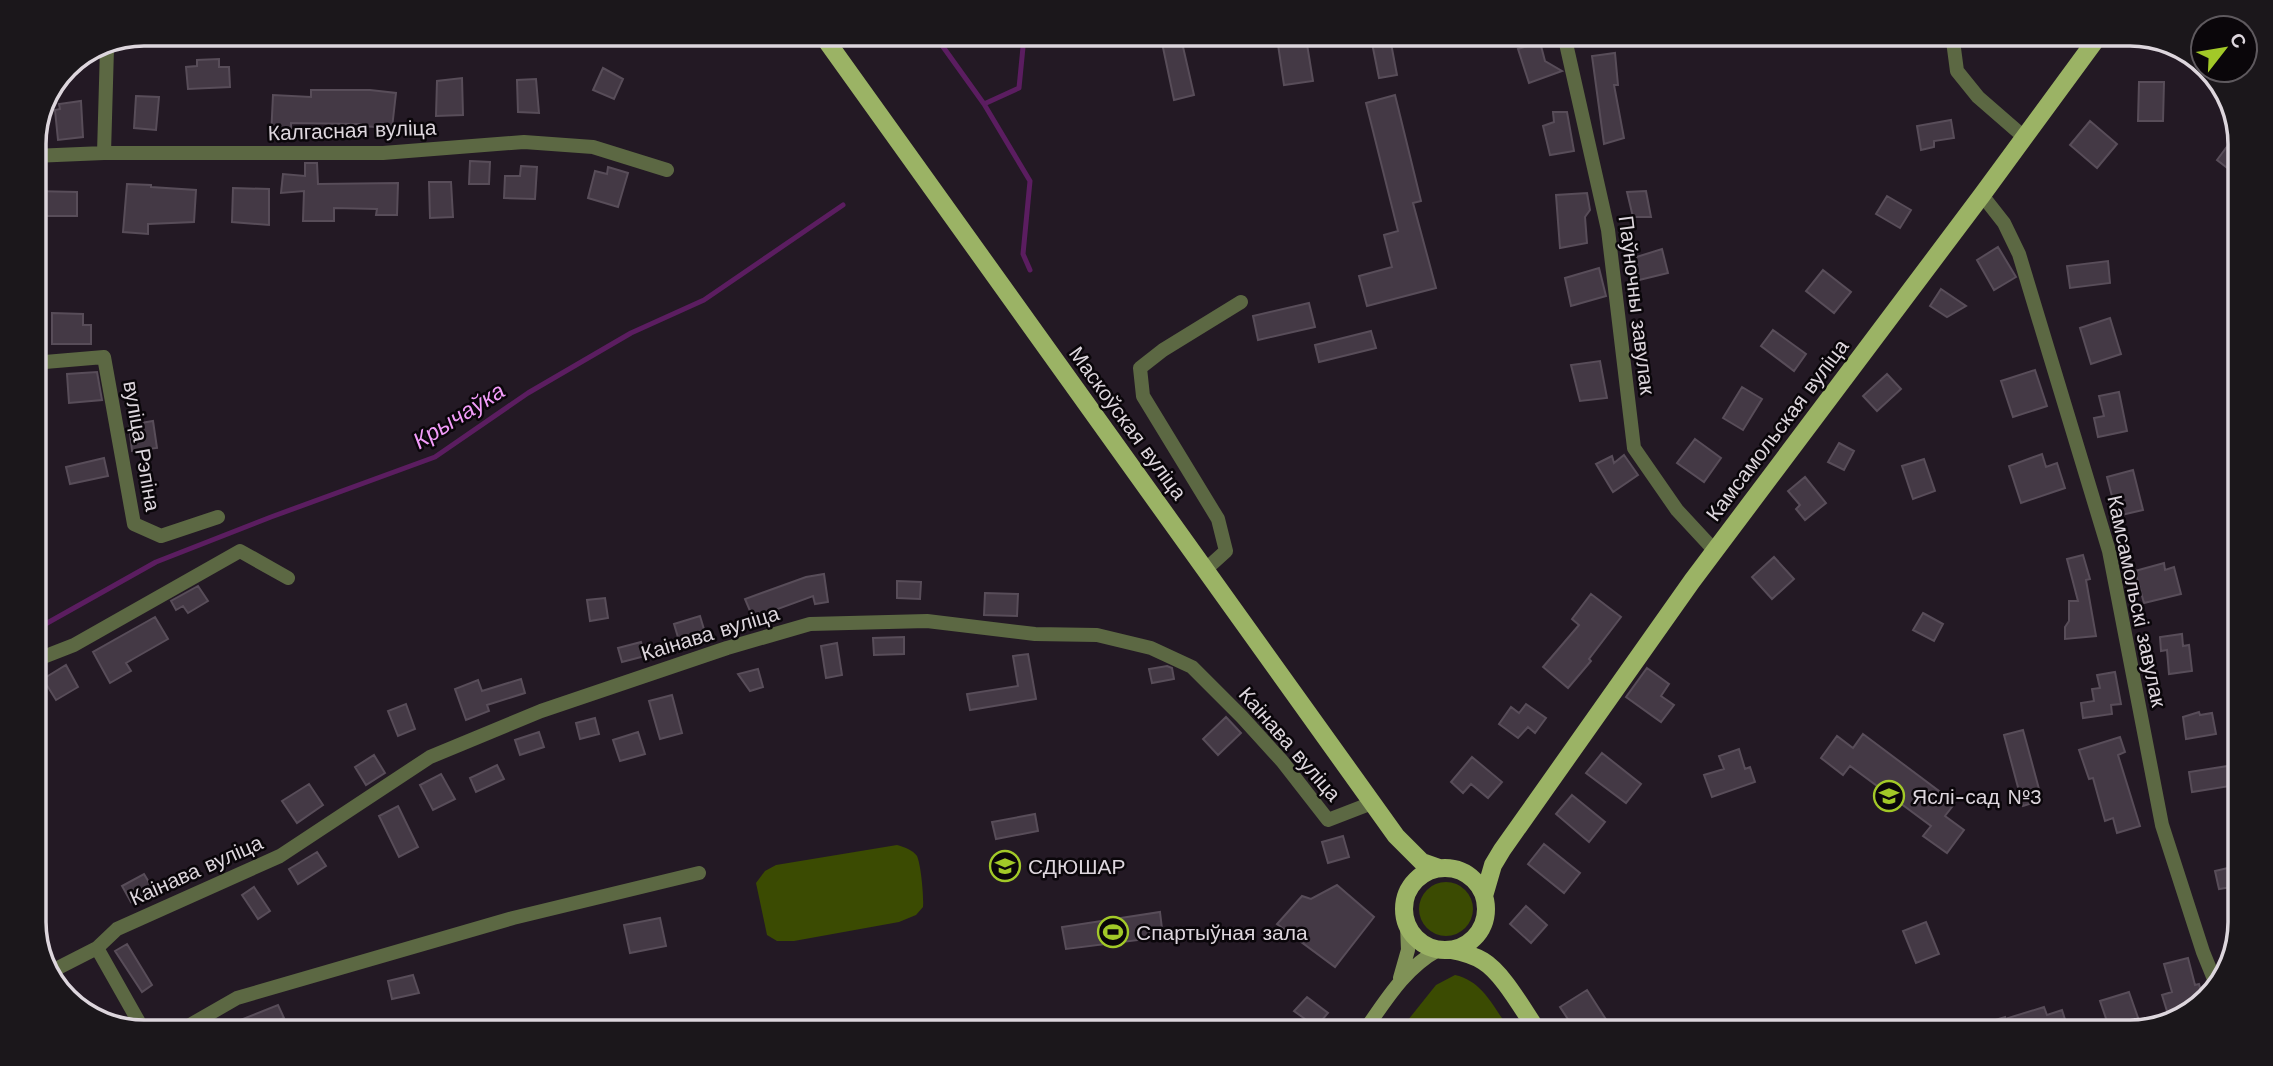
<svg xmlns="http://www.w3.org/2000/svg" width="2273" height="1066" viewBox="0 0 2273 1066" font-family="'Work Sans',sans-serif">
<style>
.green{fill:#3b4b02}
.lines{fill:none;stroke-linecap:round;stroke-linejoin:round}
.stream{stroke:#5b1d60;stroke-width:5}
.building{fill:#443945;stroke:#584d59;stroke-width:2}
.street{stroke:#5c6843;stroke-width:14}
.secondary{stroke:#809257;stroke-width:14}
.primary{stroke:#9bb365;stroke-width:18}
.labels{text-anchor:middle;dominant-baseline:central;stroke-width:5;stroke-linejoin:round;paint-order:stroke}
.street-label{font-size:21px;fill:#ddd6dd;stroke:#0a060a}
.poi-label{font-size:21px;fill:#ddd6dd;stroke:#0a060a;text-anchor:start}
.water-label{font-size:23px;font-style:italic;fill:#f29cf9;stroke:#0a060a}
.rim{fill:none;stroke:#ddd6dd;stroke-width:3.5}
</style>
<rect width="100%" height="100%" fill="#231924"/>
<path class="green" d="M897,845C904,847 913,850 917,856C921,865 924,897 923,907L916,915L899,922L794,941H777L767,935L756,883L765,871L776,865Z
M1419 909a27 27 0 1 1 54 0a27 27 0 1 1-54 0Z
M1455,975C1483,981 1494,1008 1510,1030H1400L1436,985Z"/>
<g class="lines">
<path class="stream" d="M936,37L984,104L1030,181L1023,254L1030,270
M984,104L1019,88L1024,37
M33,631L156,562L271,517L435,457L528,393L631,333L704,300L843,205"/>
</g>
<path class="building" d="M1161,38H1181L1194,95L1174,100Z
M1277,38H1306L1313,81L1284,85Z
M1371,38H1390L1397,75L1379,78Z
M1540,42L1545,61L1562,71L1529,83L1518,49Z
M1615,53L1618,85H1614L1624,138L1604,144L1592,56Z
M219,59V67H229L230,87L188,89L186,67L197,66V60Z
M603,68L623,79L614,99L593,90Z
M462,78L463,115L436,116L437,81Z
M536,79L539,113L518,112L517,80Z
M2139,82H2164L2163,121H2138Z
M311,90H370L396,93L392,128L361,126V124L291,123V138L271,137L273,95L311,97Z
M1395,95L1421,201L1413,203L1436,288L1367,306L1359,276L1392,267L1384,235L1398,231L1366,103Z
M136,96L159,97L156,130L134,128Z
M81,101L83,137L58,140L55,110L60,109L59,104Z
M1553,112H1567L1574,151L1550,155L1543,126L1554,122Z
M1951,120L1954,138L1934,141V147L1921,150L1917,126Z
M2090,121L2117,144L2097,168L2070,145Z
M2238,132L2240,136L2239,177L2217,160Z
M470,161L490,162L489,184H469Z
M305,163H317L318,184L398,183L397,215H376L377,209L334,208V221H303L304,191L281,193L283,174L305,176Z
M521,166L537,167L535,199L504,198L505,176H520Z
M608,167L628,173L618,207L588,198L595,171L607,174Z
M429,182H451L453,217L430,218Z
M127,184L151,185V187L196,190L194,222L148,224V234L123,232Z
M233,188L269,189V225L232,222Z
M33,191L77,192V216H33Z
M1646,191L1651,217H1633L1627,192Z
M1587,193L1590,210L1585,217L1587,243L1560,248L1556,195Z
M1887,196L1911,210L1900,228L1876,214Z
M1998,247L2016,277L1994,290L1977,260Z
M1662,249L1668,273L1635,281L1630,259Z
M2108,261L2110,283L2070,288L2067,266Z
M1599,268L1606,296L1571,306L1565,278Z
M1823,270L1851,292L1834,313L1806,291Z
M1941,289L1966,306L1947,317L1930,306Z
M1309,303L1315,327L1258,340L1253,316Z
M52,313L83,314V325H91V344H52Z
M2110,318L2121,354L2091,364L2080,328Z
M1773,330L1806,354L1794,371L1761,346Z
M1371,331L1376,348L1319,362L1315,345Z
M1600,361L1607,398L1580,401L1571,365Z
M2035,370L2047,406L2013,417L2001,381Z
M97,372L102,400L69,403L67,374Z
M1887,374L1901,389L1877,411L1863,396Z
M1742,387L1762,399L1743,430L1723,418Z
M2119,392L2127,431L2098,437L2094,418L2104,416L2099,396Z
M153,421L157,448L132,451L129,425Z
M1695,439L1721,458L1704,482L1677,463Z
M1839,443L1854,451L1844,470L1828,462Z
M2042,454L2046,467L2057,463L2065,488L2021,503L2009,466Z
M1624,455L1638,475L1613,492L1596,464L1612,456L1614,463Z
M104,458L108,476L70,484L66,467Z
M1924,459L1935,491L1913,499L1902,466Z
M2133,470L2143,510L2117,516L2107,477Z
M1805,477L1826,503L1805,520L1796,509L1800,505L1788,491Z
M2083,555L2090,579L2086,580L2096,636L2065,639V627L2069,621V601H2078L2067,559Z
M1774,557L1794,579L1772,599L1752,577Z
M2164,563L2165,570L2174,567L2181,594L2144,603L2135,571Z
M824,574L828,602L815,604L813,596L753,618L745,599L806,577Z
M897,581L921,582L920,599L897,598Z
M198,586L208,601L188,613L183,606L176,610L171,601Z
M985,593L1018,594L1017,616L984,615Z
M1591,594L1621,617L1589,659L1591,661L1568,688L1543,667L1579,625L1572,619Z
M605,598L608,618L590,621L587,600Z
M1923,613L1943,624L1934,641L1913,630Z
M700,616L706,636L680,644L674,624Z
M155,617L168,639L126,663L131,671L110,683L93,652Z
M2182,634L2183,646L2189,645L2192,671L2169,674L2167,650L2161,651L2160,637Z
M904,637V654L874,655L873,638Z
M641,642L645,656L622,662L618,648Z
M837,643L842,675L826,678L821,646Z
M1028,654L1036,699L970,710L967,694L1018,686L1013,656Z
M66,665L78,687L56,700L43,679Z
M1167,666L1172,668L1174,679L1152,683L1149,669Z
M1647,668L1669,684L1661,696L1674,705L1661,722L1626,697Z
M758,669L763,687L750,691L738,674Z
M2115,672L2121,704L2111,705L2112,714L2083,718L2081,703L2094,701L2092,689L2100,688L2097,675Z
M521,679L525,693L487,705L489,711L466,720L455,689L478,680L482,691Z
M672,695L682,733L660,739L649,701Z
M406,704L415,729L398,736L388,711Z
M1526,704L1546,718L1535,733L1528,727L1518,738L1499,724L1511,707L1519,713Z
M2199,712L2200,715L2212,713L2216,734L2186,739L2183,717Z
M1226,717L1241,733L1218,755L1203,739Z
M595,718L599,734L580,739L576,723Z
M2023,730L2042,800L2023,806L2004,735Z
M539,732L544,747L520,755L515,740Z
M638,732L645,754L620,761L613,740Z
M1863,734L1955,803L1945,816L1964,830L1947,853L1923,836L1931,826L1850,766L1843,775L1821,758L1837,736L1853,748Z
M2120,737L2125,752L2118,755L2140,826L2117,833L2113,818L2105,821L2093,778L2089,779L2079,750Z
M1739,749L1745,769L1750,767L1755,782L1712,797L1704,775L1724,769L1719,756Z
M1602,753L1641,784L1626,803L1586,773Z
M374,755L385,773L366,785L355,767Z
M1472,757L1502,782L1488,798L1471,784L1463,793L1451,782Z
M497,765L504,779L476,792L470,778Z
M2228,766L2230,786L2192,792L2189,772Z
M441,774L455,799L433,810L420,785Z
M309,784L323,805L297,823L282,801Z
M1572,795L1605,822L1589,842L1556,814Z
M398,806L418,847L399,857L379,816Z
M1035,814L1038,831L996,839L992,822Z
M1343,836L1349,857L1328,863L1322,842Z
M1544,844L1580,873L1564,893L1528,864Z
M317,852L326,866L298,884L289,869Z
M2232,867V887L2219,889L2215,871Z
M144,874L153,889L131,902L122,886Z
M1337,885L1374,917L1335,967L1277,924L1302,896L1311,899Z
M254,887L270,911L258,919L242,895Z
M1526,906L1547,925L1531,943L1510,924Z
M1160,912L1163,937L1066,949L1062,927Z
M660,918L666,946L630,953L624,925Z
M1926,922L1939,954L1916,963L1903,931Z
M127,944L152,985L142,992L115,951Z
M2188,958L2195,985L2199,984L2203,999L2191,1014L2170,1021L2162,995L2172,992L2164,964Z
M413,975L419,993L392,999L388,981Z
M1587,990L1607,1021L1591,1030H1575L1560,1007Z
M2129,992L2142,1029L2130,1033H2111L2100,1001Z
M1307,997L1328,1013L1316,1027L1294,1011Z
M278,1005L284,1018L266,1025H228Z
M2044,1007L2047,1015L2062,1010L2069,1032H2052L2049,1026L2027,1032H1966V1029L2005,1017V1019Z"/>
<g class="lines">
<path class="street" d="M1565,39L1608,230L1634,448L1677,510L1715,551
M1953,41L1957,71L1978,97L2024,137
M104,153L107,48
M33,156L104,153H383L524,142L593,147L667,170
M1982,195L2004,223L2019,254L2109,551L2162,825L2203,952L2216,984
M33,363L104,357L134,524L161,536L218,517
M1205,570L1226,551L1218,519L1143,396L1140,368L1163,350L1241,302
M33,661L74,645L240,551L288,578
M97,948L140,1024
M48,973L97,948L117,929L280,856L430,757L541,711L727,648L810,624L927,621L1035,634L1097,635L1151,648L1192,667L1242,717L1282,761L1328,820L1372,803
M190,1025L237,998L513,918L699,873"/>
<path class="secondary" d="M1400,978L1408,950L1407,925
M1365,1030C1386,1000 1405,968 1438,950"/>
<path class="primary" d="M823,36L1396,836L1422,862L1439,868
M1404 909a41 41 0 1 1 82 0a41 41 0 1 1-82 0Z
M1484,896L1493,865L1502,850L1692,581L1982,195L2095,41
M1451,950C1462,952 1473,955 1483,961C1503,973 1523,1010 1537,1030"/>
</g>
<defs>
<g id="school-ring" transform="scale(1.575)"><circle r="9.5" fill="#0a060a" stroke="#a2c928" stroke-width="1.5"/><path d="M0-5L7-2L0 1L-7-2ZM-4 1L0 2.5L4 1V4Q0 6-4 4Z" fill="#a2c928"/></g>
<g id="stadium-ring" transform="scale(1.575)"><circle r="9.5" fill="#0a060a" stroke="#a2c928" stroke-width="1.5"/><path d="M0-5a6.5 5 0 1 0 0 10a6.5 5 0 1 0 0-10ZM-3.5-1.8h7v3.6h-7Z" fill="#a2c928"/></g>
</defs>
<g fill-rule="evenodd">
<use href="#school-ring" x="1889" y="796"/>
<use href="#school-ring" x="1005" y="866"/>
<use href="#stadium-ring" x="1113" y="932"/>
</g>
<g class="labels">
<g class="street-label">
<text transform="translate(352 130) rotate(-2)">Калгасная вуліца</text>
<text transform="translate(1637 305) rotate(83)">Паўночны завулак</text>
<text transform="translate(1128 423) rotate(54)">Маскоўская вуліца</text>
<text transform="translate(1777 430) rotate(-53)">Камсамольская вуліца</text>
<text transform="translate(142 446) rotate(80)">вуліца Рэпіна</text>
<text transform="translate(2137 601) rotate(78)">Камсамольскі завулак</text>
<text transform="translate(710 633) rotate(-17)">Каінава вуліца</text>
<text transform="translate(1290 744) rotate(49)">Каінава вуліца</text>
<text transform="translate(196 870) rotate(-24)">Каінава вуліца</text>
</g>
<g class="poi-label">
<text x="1912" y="796">Яслі-сад №3</text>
<text x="1028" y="866">СДЮШАР</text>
<text x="1136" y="932">Спартыўная зала</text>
</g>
<g class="water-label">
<text transform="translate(459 416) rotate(-32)">Крычаўка</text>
</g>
</g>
<path d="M0 0H2273V1066H0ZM144 46H2130A98 98 0 0 1 2228 144V922A98 98 0 0 1 2130 1020H144A98 98 0 0 1 46 922V144A98 98 0 0 1 144 46Z" fill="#1b171b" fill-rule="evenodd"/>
<path class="rim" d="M144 46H2130A98 98 0 0 1 2228 144V922A98 98 0 0 1 2130 1020H144A98 98 0 0 1 46 922V144A98 98 0 0 1 144 46Z"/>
<g transform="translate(2224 49) rotate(59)"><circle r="33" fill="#0a060a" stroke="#5e595e" stroke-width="2"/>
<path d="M0-5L12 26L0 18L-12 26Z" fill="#a2c928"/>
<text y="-10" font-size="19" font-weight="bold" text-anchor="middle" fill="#ddd6dd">С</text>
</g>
</svg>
